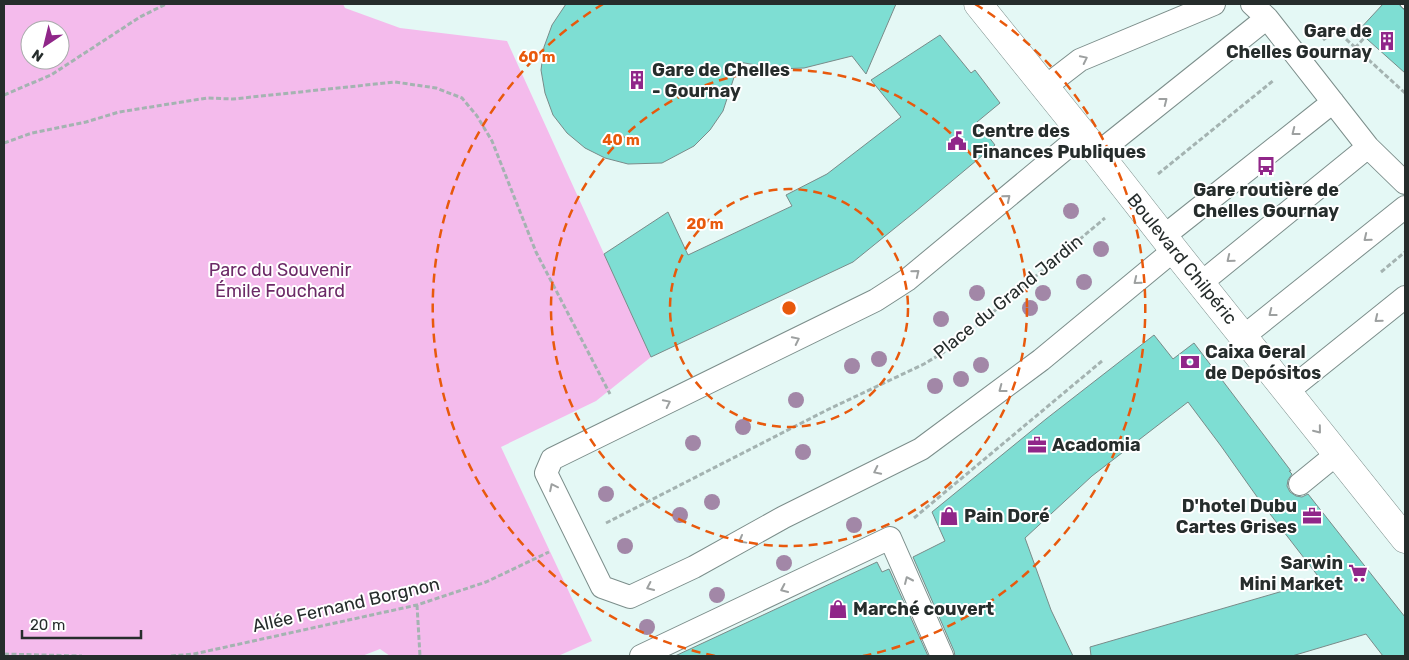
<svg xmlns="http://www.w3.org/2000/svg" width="1409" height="660" viewBox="0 0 1409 660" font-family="Rubik,sans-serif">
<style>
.green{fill:#f4bbec;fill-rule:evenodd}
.building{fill:#7eded3;stroke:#798b89}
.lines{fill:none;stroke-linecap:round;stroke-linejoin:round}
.service-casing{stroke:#7c8e8b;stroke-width:24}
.minor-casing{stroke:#7c8e8b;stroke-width:29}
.path{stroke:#a4b3b1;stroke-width:3;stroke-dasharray:5 2.5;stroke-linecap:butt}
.service{stroke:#fff;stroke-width:22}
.minor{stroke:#fff;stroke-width:28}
.rail-casing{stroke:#56615f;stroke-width:5.5}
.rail{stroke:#fff;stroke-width:4;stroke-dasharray:11;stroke-linecap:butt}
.tree{fill:#a287a7}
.oneway{stroke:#9da0a0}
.ring{fill:none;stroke:#e8590c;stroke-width:2.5;stroke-dasharray:9 6}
.labels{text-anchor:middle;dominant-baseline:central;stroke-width:4;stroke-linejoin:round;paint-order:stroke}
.poi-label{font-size:18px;font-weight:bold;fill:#262d2c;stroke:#fff;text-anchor:start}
.street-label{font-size:18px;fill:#262d2c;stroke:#fff}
.park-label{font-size:18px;fill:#6c2a67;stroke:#fff}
.centre{fill:#e8590c;stroke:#fff;stroke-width:2.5}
.ring-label{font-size:15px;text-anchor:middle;font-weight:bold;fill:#e8590c;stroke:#fff;stroke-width:4;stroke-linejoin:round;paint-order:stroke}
</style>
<rect width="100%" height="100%" fill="#e4f8f5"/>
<path class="green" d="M4,4H343L345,8L400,28L507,41L651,357L596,401L501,447L592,641L558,656H390L380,649L362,656H4ZM30,30H60V60H30Z"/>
<path class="building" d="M566,4H896L866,74L852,56L804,68L778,69L739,62L723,111L710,130L694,146L662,163L628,164L605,158L585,148L567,133L553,115L545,93L541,70L544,47L552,25Z
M1383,4H1405V73L1358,31Z
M940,35L971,73L975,70L1000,103L977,122L995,145L916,211L853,262L651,357L604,254L668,212L688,255L792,206L786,195L827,174L901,117L871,80Z
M1154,335L1173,359L1194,343L1291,471H1289L1292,474L1288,480L1287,486L1290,492L1296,496L1302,497L1308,494L1405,617V656H1383L1366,634L1292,656H1091L1090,647L1321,580L1260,501L1221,446L1188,402L1092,476L1025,538L1051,610L1073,656H955L954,651L913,557L945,541L932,512L1046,419Z
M877,562L882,572L889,569L928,656H675Z"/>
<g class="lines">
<g class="service-casing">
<path id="service" d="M1252,4L1267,18L1368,147L1405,183
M1045,87L1080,60L1214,4
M1083,134L907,280L876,300L552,459L546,473L602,587L630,597L694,567L784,517L921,449L1041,360L1174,250
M1098,153L1267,18
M1164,236L1333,102
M1201,283L1368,147
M1244,336L1405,207
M1288,391L1405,297
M1300,484L1338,453
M641,656L890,538L942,656"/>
</g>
<g class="minor-casing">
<path id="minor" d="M978,4L1098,153L1174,250L1405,539"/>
</g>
<path class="path" d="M1323,40L1336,30L1405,93
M1355,48L1365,37
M4,95L51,75L140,17L166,4
M4,143L32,133L86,122L119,112L207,98L233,99L395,82L436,88L462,98L477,116L492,141L536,252L610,394
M1158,174L1274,80
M1381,272L1405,252
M914,518L1102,361
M606,523L827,410L924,364L949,349L1105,218
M417,605L420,656
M4,654L82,656
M171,656L194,654L417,605L486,582L549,552"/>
<use href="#service" class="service"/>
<use href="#minor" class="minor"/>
<g class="rail-casing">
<path id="rail" d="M1402,4L1405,7"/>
</g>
<use href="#rail" class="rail"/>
</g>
<g class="tree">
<circle cx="1071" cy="211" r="8"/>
<circle cx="1101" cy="249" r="8"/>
<circle cx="1084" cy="282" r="8"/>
<circle cx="977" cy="293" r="8"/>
<circle cx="1043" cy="293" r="8"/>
<circle cx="1030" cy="308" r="8"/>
<circle cx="941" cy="319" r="8"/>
<circle cx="879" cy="359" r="8"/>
<circle cx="981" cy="365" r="8"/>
<circle cx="852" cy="366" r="8"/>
<circle cx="961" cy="379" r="8"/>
<circle cx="935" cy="386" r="8"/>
<circle cx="796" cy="400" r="8"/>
<circle cx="743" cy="427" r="8"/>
<circle cx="693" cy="443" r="8"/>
<circle cx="803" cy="452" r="8"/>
<circle cx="606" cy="494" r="8"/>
<circle cx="712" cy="502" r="8"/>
<circle cx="680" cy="515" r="8"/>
<circle cx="854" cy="525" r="8"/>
<circle cx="625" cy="546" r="8"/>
<circle cx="784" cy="563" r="8"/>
<circle cx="717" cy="595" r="8"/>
<circle cx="647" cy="627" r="8"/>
</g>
<defs><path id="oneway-chevron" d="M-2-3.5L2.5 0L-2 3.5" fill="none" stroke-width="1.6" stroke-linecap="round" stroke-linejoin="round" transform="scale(1.25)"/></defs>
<g class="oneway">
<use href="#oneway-chevron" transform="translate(1084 59) rotate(-26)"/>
<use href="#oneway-chevron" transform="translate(1164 101) rotate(-38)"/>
<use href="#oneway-chevron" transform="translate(1295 132) rotate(142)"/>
<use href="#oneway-chevron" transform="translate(1007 198) rotate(-40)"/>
<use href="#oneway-chevron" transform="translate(1367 238) rotate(141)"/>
<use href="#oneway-chevron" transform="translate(1230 259) rotate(141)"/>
<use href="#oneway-chevron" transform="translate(916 273) rotate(-39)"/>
<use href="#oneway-chevron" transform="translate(1137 281) rotate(141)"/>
<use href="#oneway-chevron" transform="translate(1272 313) rotate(142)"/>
<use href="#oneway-chevron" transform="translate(1378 319) rotate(141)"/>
<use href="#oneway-chevron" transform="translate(796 340) rotate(-26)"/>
<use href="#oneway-chevron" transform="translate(1002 389) rotate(143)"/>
<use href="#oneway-chevron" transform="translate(667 403) rotate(-26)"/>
<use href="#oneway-chevron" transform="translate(1318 430) rotate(51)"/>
<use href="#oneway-chevron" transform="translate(877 471) rotate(154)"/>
<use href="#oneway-chevron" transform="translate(553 487) rotate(-116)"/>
<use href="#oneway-chevron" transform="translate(742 540) rotate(151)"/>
<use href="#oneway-chevron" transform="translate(908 580) rotate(-114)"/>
<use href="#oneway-chevron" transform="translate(650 587) rotate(155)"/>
<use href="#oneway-chevron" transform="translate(784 589) rotate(155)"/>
</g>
<g class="ring">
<circle cx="789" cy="308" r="119"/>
<circle cx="789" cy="308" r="238"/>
<path d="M715 656A356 356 0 0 1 603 4M975 4A356 356 0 0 1 863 656"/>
</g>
<defs>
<g id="building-bare" transform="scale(1.5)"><path d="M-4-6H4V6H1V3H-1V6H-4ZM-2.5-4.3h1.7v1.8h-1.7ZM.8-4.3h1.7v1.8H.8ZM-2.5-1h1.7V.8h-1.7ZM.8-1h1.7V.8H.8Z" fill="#902689" stroke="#fff" stroke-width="2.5" paint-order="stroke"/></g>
<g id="civic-bare" transform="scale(1.5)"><path d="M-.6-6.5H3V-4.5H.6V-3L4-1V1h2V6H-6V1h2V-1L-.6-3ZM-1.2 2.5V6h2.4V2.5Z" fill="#902689" stroke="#fff" stroke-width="2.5" paint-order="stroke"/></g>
<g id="bus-bare" transform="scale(1.5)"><path d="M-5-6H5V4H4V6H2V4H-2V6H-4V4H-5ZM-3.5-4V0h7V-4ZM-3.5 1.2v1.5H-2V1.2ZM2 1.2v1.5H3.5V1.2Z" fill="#902689" stroke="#fff" stroke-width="2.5" paint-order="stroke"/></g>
<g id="bank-bare" transform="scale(1.5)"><path d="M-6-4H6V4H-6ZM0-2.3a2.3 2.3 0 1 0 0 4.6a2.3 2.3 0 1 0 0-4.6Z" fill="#902689" stroke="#fff" stroke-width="2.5" paint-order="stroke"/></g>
<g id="office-bare" transform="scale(1.5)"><path d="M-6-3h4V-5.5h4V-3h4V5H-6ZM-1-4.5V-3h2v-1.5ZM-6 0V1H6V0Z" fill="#902689" stroke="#fff" stroke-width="2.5" paint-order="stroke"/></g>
<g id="shop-bare" transform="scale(1.5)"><path d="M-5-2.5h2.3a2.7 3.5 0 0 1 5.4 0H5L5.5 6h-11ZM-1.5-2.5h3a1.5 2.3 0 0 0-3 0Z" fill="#902689" stroke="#fff" stroke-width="2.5" paint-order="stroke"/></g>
<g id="supermarket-bare" transform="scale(1.5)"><path d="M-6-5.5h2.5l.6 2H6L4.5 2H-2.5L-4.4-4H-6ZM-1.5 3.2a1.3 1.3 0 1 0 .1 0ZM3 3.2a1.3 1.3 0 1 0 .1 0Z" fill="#902689" stroke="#fff" stroke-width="2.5" paint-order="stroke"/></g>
</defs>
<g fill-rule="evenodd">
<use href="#building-bare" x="1387" y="41"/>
<use href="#building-bare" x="637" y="80"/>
<use href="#civic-bare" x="957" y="141"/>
<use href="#bus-bare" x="1266" y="166"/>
<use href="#bank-bare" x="1190" y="362"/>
<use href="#office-bare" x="1037" y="445"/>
<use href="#shop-bare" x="949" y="516"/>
<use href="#office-bare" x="1312" y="516"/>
<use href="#supermarket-bare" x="1358" y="573"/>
<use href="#shop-bare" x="838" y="609"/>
</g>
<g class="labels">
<g class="poi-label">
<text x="1372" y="31" text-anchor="end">Gare de<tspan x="1372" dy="21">Chelles Gournay</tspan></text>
<text x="652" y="70">Gare de Chelles<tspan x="652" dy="21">- Gournay</tspan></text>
<text x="972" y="131">Centre des<tspan x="972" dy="21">Finances Publiques</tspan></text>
<text x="1266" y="190" text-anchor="middle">Gare routière de<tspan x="1266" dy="21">Chelles Gournay</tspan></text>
<text x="1205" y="352">Caixa Geral<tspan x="1205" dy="21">de Depósitos</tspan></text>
<text x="1052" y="445">Acadomia</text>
<text x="1297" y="506" text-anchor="end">D'hotel Dubu<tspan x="1297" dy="21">Cartes Grises</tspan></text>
<text x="964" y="516">Pain Doré</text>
<text x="1343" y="563" text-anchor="end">Sarwin<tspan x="1343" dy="21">Mini Market</tspan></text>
<text x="853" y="609">Marché couvert</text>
</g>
<g class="street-label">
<text transform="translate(1182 259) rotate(51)">Boulevard Chilpéric</text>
<text transform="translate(1008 297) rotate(-39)">Place du Grand Jardin</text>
<text transform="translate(346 605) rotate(-13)">Allée Fernand Borgnon</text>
</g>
<g class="park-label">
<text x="280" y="270">Parc du Souvenir<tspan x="280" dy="21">Émile Fouchard</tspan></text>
</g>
</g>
<circle cx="789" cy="308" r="8" class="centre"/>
<g class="ring-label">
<text x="537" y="62">60 m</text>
<text x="621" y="145">40 m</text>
<text x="705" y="229">20 m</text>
</g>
<rect width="1409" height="660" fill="none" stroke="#262d2c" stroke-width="10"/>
<g transform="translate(45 45) rotate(215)"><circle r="24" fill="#ffffff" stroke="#a8abab"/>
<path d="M0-4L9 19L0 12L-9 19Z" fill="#902689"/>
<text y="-8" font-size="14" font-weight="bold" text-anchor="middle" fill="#262d2c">N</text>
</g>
<path d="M22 630v8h119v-8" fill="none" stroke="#262d2c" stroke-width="2.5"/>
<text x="30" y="630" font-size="15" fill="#262d2c" stroke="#ffffff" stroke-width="4" paint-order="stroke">20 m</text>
</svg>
